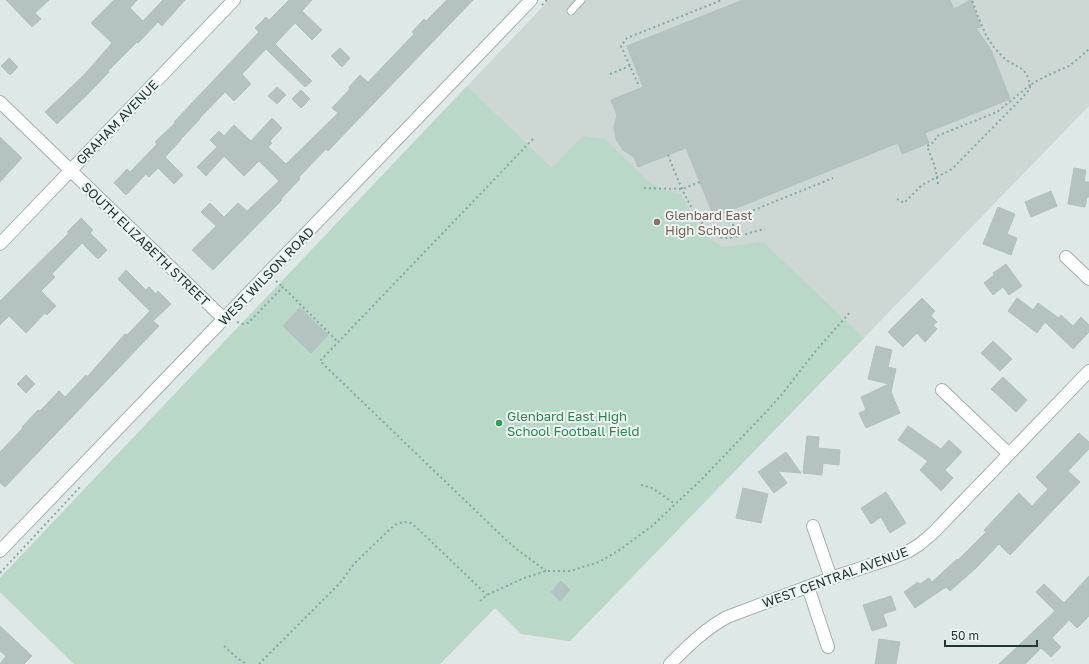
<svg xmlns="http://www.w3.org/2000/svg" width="1089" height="664" viewBox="0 0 1089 664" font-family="'Golos Text',sans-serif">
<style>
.built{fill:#cdd8d5}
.green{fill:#b9d8c8}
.building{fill:#b4c3c0;stroke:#b1c1be}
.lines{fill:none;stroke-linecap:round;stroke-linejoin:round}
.service-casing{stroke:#a2afad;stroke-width:9}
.minor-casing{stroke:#a2afad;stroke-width:14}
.tertiary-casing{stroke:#a2afad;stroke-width:14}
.path{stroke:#81aaa5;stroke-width:2;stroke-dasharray:2 3;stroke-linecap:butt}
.service{stroke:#fff;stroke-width:7}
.minor{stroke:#fff;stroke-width:12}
.tertiary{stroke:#fff;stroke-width:12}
.education-dot{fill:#8d6e63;stroke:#eef6f3;stroke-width:1.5}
.leisure-dot{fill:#2e9e5b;stroke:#eef6f3;stroke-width:1.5}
.labels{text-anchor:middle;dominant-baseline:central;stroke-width:4;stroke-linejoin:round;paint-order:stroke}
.street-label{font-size:13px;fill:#213735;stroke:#eef6f3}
.education-label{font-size:13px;fill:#785e54;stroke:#eef6f3;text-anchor:start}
.leisure-label{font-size:13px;fill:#27864d;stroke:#eef6f3;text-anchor:start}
</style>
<rect width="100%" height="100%" fill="#dee8e6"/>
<path class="built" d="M549,0H1089V106L570,641L521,634L495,608L440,664H74L0,592V578Z"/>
<path class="green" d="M467,86L552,168L583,136L605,139L651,184L675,193L680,194L683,197L698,229L703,234L722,247L763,242L864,338L570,641L521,634L495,608L440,664H74L0,592V578Z"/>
<path class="building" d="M6,0H49L35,13L41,19L32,27Z
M114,0H137L130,8L143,21L163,0H185L162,26L158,22L138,43L137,42L108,71L109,72L89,93L57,124L45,112L84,75L112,43L91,23Z
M289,0H312L302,11L322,30L312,40L295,23L275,44L312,81L305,87L266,49L242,74L251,84L234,101L225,92L199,119H200L180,140H181L165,157L183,175L174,184L158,168L149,177L146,174L126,195L114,183L127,169L130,172L157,144L155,142L175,123L174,122L259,32L255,28L266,17L269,20Z
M447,0H473L328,151L326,149L299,177L300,179L281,199L282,200L213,270L192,250L216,226L201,212L210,203L224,217L238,203L247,211L279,181L259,161L244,176L224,156L206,176L197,167L217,147L210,140L219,131L224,136L234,125L251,141L272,118L282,128L270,141L272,143L268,147L286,164L338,113L332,108L350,89L349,87L360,75L368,82L414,34L412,32L424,19L426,21Z
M743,0H950L954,9L971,0L981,27L976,28L991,50L1010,99L925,133L929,143L902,154L898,143L714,217L686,148L638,167L634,157L623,150L616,139L614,127L617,115L611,100L643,87L627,46Z
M340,48L350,58L342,67L331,56Z
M9,58L18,67L10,75L1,66Z
M277,87L286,95L277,104L268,96Z
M301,90L310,99L301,108L292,99Z
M0,137L22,158L0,182Z
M1074,168L1086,170L1084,182H1089V197H1087L1085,207L1068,204Z
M1051,191L1057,206L1031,217L1025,202Z
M998,207L1015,214L1007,234L1017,238L1011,255L983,244Z
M81,218L93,230L90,233L107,250L98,259L82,243L52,274L55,277L41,291L56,306L47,315L45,313L26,333L9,316L0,325V301L69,233L67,232Z
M1006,264L1022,286L1009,295L1003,287L993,295L984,283L994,275L993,273Z
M126,270L146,290L149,287L156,294L158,291L171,304L153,321L159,326L5,487L0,483V452L23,428L22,427L38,410L40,411L59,391L65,397L86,375L87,377L125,334L127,335L150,311L118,279Z
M922,298L935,311L931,316L937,322L933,325L937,329L925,342L917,333L903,347L888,332Z
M1017,298L1033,310L1038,303L1059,318L1061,315L1073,326L1081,317L1089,325V332L1073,349L1045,322L1037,333L1008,311Z
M300,308L328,335L311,353L283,326Z
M993,341L1012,359L1000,371L981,353Z
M876,346L892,350L888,367L896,369L891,392L900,413L866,428L859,413L866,410L861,397L889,384L868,379Z
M26,375L35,384L26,393L17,384Z
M1003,377L1027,400L1016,412L991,389Z
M908,426L941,449L949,440L962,452L945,470L953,478L941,491L920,470L928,461L898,440Z
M1079,433L1089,442V449L1068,471L1080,482L1010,555L999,544L976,568L950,591L946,587L915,608L904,592L918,582L920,584L929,578L932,582L957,559L958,560L986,532L984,530L1019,493L1032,506L1048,489L1036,477Z
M807,436L819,437L818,448L840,450L839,465L823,463L822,475L803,473Z
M786,452L801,473L778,471L787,483L774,493L758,472Z
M743,488L768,494L761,523L736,518Z
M886,492L906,523L890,533L881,517L871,524L861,508Z
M1089,576V616L1077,628L1069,620L1052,638L1061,647L1051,657L1041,648L1025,664H999L1055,611L1036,592L1044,584L1064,603Z
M561,581L570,590L560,601L551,592Z
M891,596L896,610L883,614L887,626L872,631L863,605Z
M0,626L32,656L24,664H0L6,656L0,651Z
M879,639L900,642L896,664H875Z"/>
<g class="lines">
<g class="service-casing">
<path id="service" d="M571,11L581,0"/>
</g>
<g class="minor-casing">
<path id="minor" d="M0,102L224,319
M0,244L234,0
M1066,257L1089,279
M942,390L1009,454
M813,526L831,578
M808,587L828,647
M670,664C688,646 705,629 727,617L831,578L892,558L909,551L920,544L933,533L1089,371"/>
</g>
<g class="tertiary-casing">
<path id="tertiary" d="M0,551L531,0"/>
</g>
<path class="path" d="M542,5L547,0
M610,74L630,66
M638,84L621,46L627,38L722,0
M533,139L320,361L505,539L518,550L546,571
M668,155C676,175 699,239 726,238C736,238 754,231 765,229
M938,184L935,167L927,146L934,142L937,136L997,112L1030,85C1027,69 1021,69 1008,61C1002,57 997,51 993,46C983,32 978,16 972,0
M644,188L682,189L700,182
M897,199L904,203L922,185L952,169L1017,103L1030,89V85L1044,77L1069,66L1079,58L1089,49
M699,220L713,214
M735,236L732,219L833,178
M276,281L283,287
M237,322L243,324L248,323L283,287L338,342
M641,485L652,488L675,504
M0,573L80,487
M480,601L487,595L524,578L546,571H570L599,562L618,551L652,526L701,480L767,411L783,393L814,353L851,311
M224,646L238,659L247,664
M259,664L340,583L354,564L390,529L398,523L405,522L411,523L416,527L487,595"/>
<use href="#service" class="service"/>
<use href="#minor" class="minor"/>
<use href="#tertiary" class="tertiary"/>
</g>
<circle class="education-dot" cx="657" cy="222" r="4"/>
<circle class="leisure-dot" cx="499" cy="423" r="4"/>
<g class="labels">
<g class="street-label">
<text transform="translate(117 122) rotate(-46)">GRAHAM AVENUE</text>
<text transform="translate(146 244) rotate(44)">SOUTH ELIZABETH STREET</text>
<text transform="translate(266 276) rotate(-46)">WEST WILSON ROAD</text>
<text transform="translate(835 577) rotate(-20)">WEST CENTRAL AVENUE</text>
</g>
<g class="education-label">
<text x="665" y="215">Glenbard East<tspan x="665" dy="15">High School</tspan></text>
</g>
<g class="leisure-label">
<text x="507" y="416">Glenbard East High<tspan x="507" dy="15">School Football Field</tspan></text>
</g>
</g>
<path d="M945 640v6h92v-6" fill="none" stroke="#213735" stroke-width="2"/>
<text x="951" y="640" font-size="12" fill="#213735" stroke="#eef6f3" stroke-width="3" paint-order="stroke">50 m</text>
</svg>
